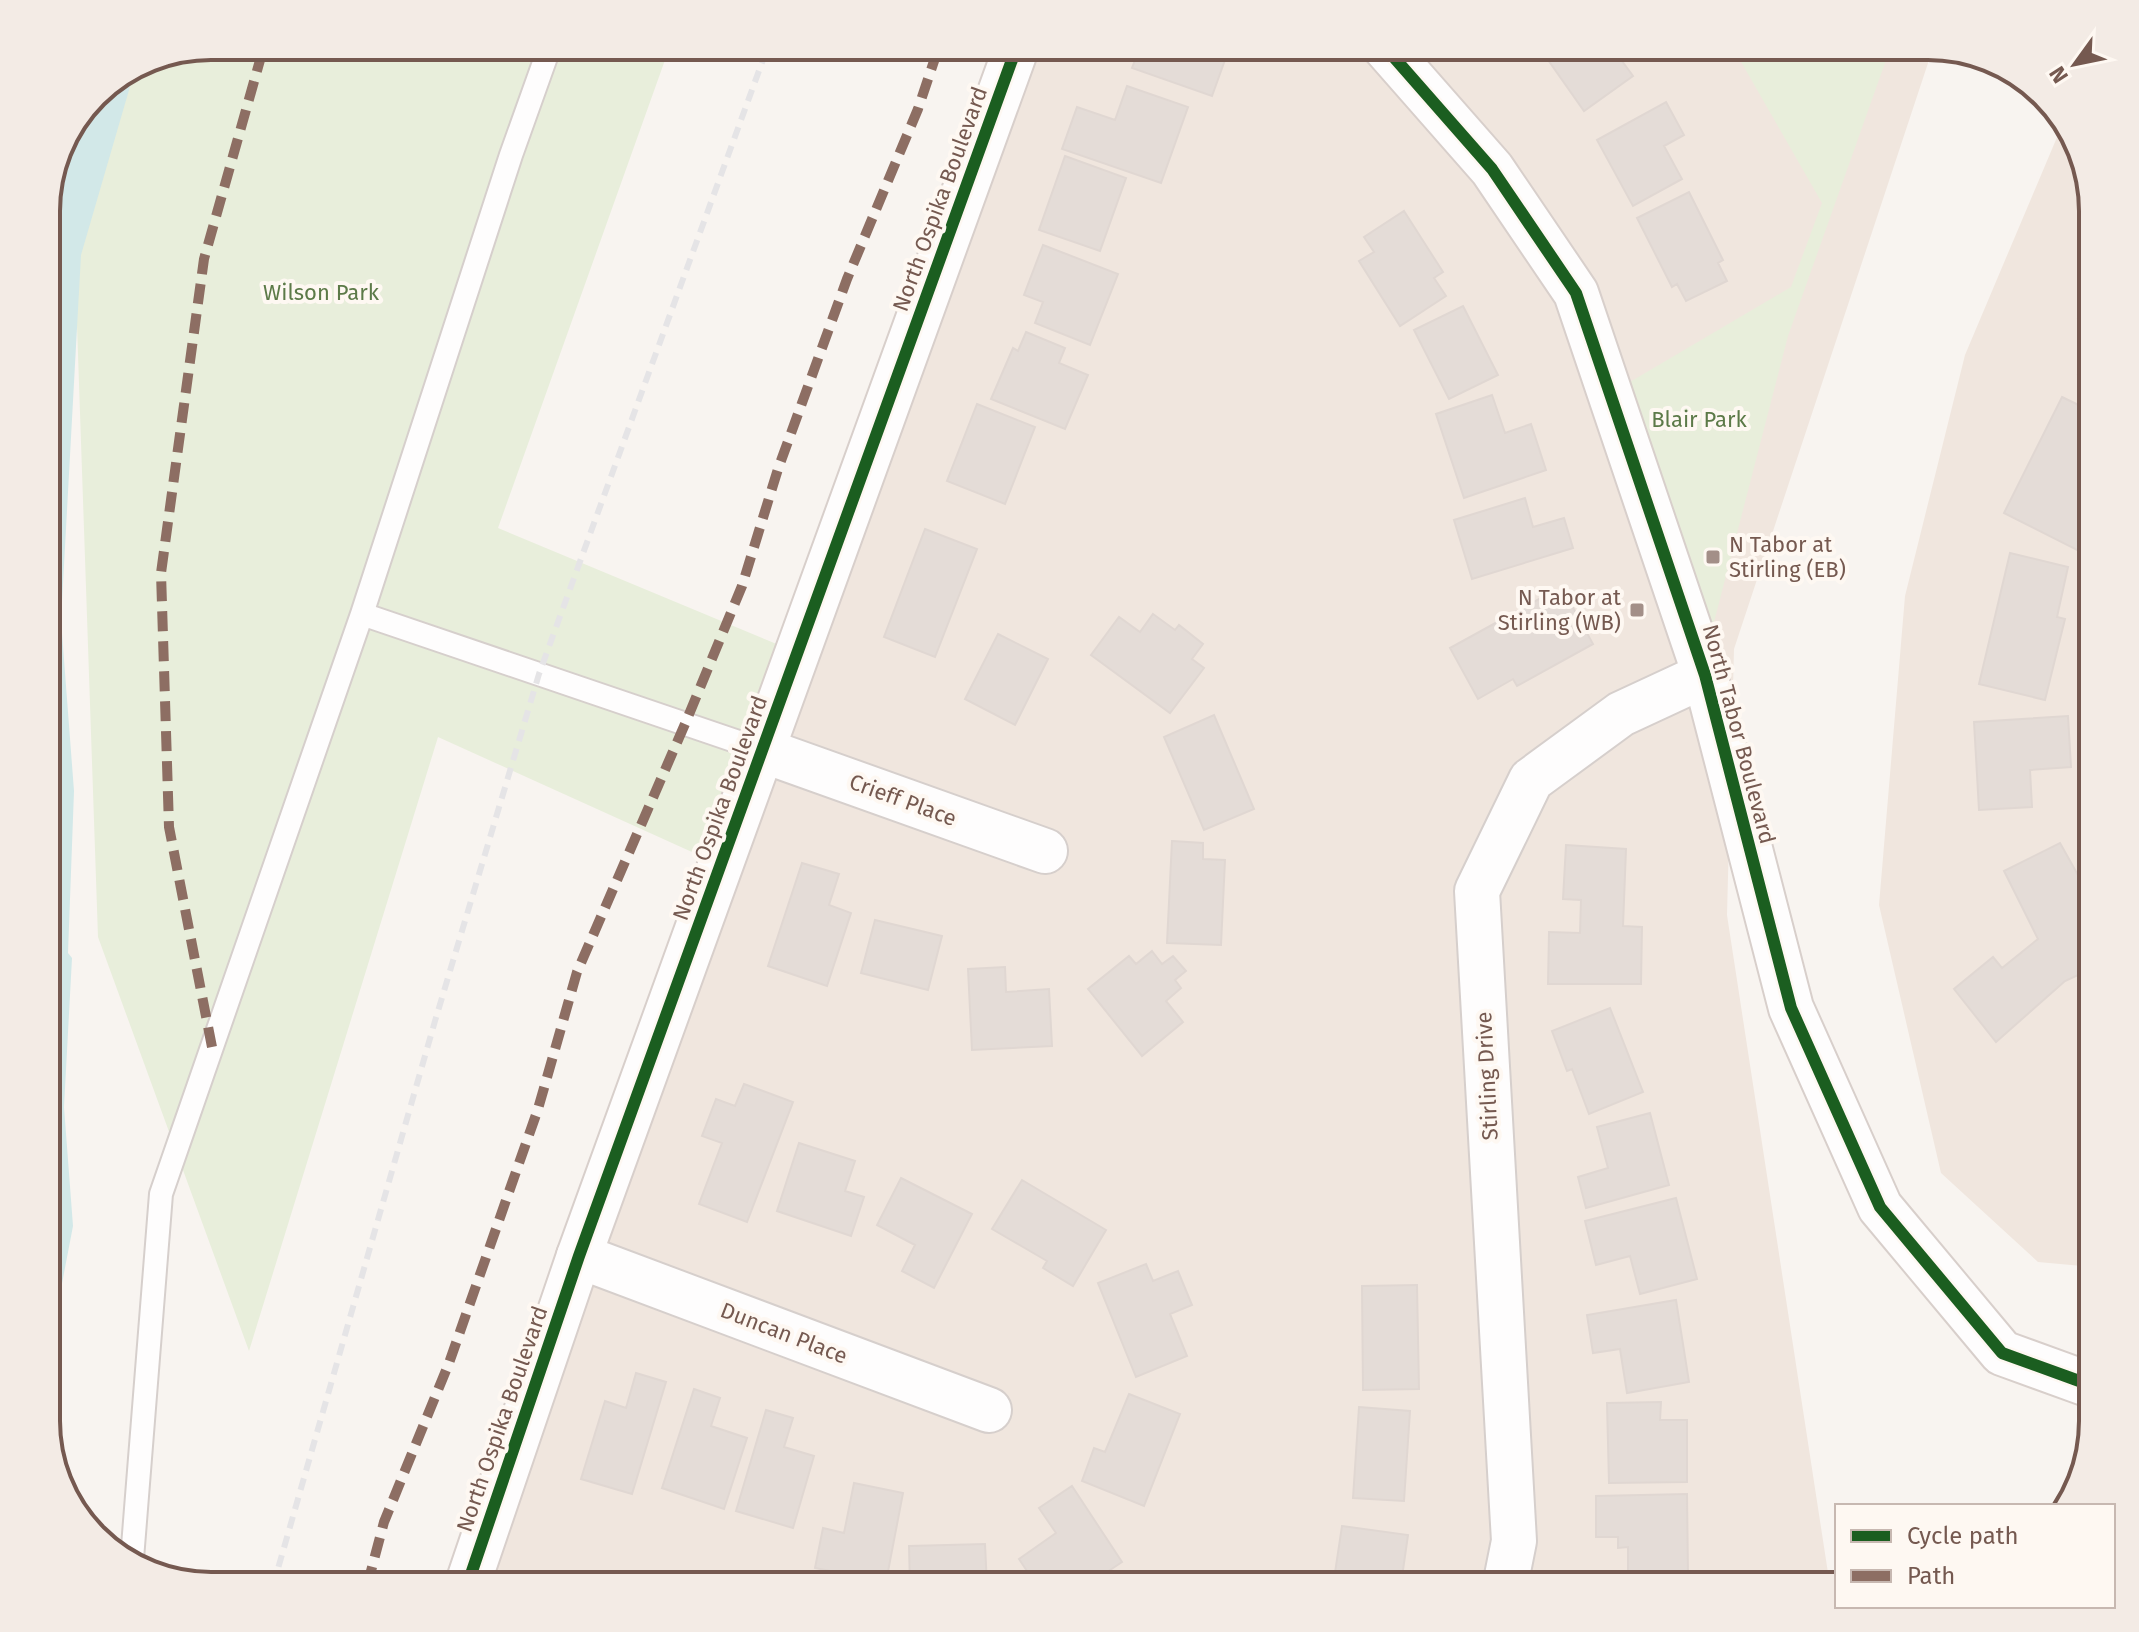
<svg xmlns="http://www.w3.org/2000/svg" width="2139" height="1632" viewBox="0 0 2139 1632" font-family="'Fira Sans',sans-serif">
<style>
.residential{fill:#f0e6de}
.green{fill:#e8eedb}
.water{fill:#d2e8e8}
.building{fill:#e4dcd7;stroke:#e0d7d2;stroke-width:2}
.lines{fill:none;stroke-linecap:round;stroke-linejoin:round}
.lane-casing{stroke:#d6cfcc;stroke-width:26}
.street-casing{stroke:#d6cfcc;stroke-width:48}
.secondary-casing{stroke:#d8cfcb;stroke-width:48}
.lane{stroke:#fefdfd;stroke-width:22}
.street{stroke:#fefdfd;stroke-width:44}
.secondary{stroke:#fefdfd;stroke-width:44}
.rail{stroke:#e5e4e6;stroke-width:6;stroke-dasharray:12 8;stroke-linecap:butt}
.quiet{stroke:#8d6e63;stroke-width:10;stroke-dasharray:20 10;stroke-linecap:butt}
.cycleway-casing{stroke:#fef8f2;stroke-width:17}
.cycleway{stroke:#1b5e20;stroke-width:12}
.poi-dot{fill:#a38f88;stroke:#fef8f2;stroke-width:3}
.labels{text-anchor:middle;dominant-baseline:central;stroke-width:8;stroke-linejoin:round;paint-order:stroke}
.street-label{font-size:22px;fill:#755950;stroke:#fef8f2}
.park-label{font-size:22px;fill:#5c7a48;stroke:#fef8f2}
.poi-label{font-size:22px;fill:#755950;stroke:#fef8f2;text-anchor:start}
.rim{fill:none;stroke:#755950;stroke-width:4}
</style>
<rect width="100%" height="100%" fill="#f8f4f0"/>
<path class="residential" d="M1005,46L1933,48L1734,649L1727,915L1830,1586H465Z
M2063,123L2076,138L2093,211V1267L2038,1262L1941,1173L1879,905L1905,596L1965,355Z"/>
<path class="green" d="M211,46H670L498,528L779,645L703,857L438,737L249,1351L98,937L74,238L121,75L148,58Z
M1732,46H1891L1788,336L1706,653L1618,389L1791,287L1822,203Z
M1529,1570L1656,1586H1527Z"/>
<path class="water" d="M136,66L81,255L61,620L74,791L68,953L72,958L64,1107L73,1226L46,1367V200L63,139L102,87Z"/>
<path class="building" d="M1112,46H1230L1212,96L1132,68L1137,55Z
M1541,46H1611L1633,76L1584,111L1539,47Z
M1127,86L1188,107L1161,183L1062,149L1077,107L1115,120Z
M1666,102L1684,135L1664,146L1682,179L1633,206L1597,140Z
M1065,156L1126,178L1100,251L1039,230Z
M1689,192L1723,260L1718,263L1727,281L1686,301L1677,284L1672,287L1637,218Z
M1404,211L1443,272L1434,278L1446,296L1400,326L1359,261L1374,252L1364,237Z
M1043,245L1118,274L1090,345L1035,323L1043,302L1024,295Z
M2093,286V325L2078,318Z
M1463,306L1498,375L1449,399L1414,330Z
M1026,332L1065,348L1059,363L1088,375L1065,429L991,399L1013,348L1018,351Z
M2093,341V382L2078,374Z
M1492,395L1505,433L1531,424L1546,470L1464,498L1436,414Z
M2062,397L2093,412V538L2085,554L2004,513Z
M977,404L1035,427L1005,504L947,481Z
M1525,498L1533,527L1564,518L1573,548L1472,579L1454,520Z
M925,529L977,549L935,657L884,637Z
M2010,553L2068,567L2057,617L2065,619L2045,700L1979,684Z
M1565,593L1593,644L1517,686L1513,679L1478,699L1450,648L1541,598L1544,605Z
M1153,614L1175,630L1179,625L1203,644L1192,659L1204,668L1170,713L1091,655L1119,617L1140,632Z
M998,634L1048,659L1015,725L965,699Z
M1214,715L1254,809L1204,830L1164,737Z
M2068,716L2071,767L2030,770L2032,807L1979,810L1974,722Z
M1172,841L1203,843V859L1225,860L1221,945L1167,943Z
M2060,843L2083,884L2092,879L2093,882V968L2065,981L1996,1042L1954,989L1993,957L2002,968L2038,939L2004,871Z
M1566,845L1626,849L1623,926L1642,927L1641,984H1548L1549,932L1580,933L1581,900L1563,899Z
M802,863L839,874L829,905L851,913L827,986L768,966Z
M875,920L942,936L928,990L861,973Z
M1152,951L1162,964L1173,956L1186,971L1175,980L1181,988L1166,1001L1183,1022L1142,1056L1088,989L1129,956L1136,964Z
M1005,967L1006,992L1049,989L1052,1046L972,1050L968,969Z
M1610,1008L1643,1092L1589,1114L1572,1069L1567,1071L1552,1031Z
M744,1084L793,1102L747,1222L699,1204L722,1143L702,1136L716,1099L735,1106Z
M1650,1113L1669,1185L1586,1208L1578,1177L1608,1168L1597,1127Z
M799,1143L855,1161L845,1191L864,1197L851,1236L777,1211Z
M901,1178L972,1214L934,1288L902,1271L915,1245L877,1225Z
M1022,1180L1106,1230L1073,1286L1043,1268L1047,1261L992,1229Z
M1676,1198L1697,1279L1640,1294L1630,1256L1596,1265L1585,1221Z
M1146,1264L1153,1281L1178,1271L1192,1305L1170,1314L1187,1356L1136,1377L1098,1283Z
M1417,1285L1419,1389L1363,1390L1362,1286Z
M1676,1300L1689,1382L1627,1393L1620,1349L1593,1353L1587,1315Z
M636,1373L666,1382L632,1494L581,1479L605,1401L626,1408Z
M694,1389L720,1398L711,1426L747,1438L724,1509L662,1488Z
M1129,1394L1180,1414L1144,1506L1082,1481L1094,1448L1105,1452Z
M1661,1402L1660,1420H1687V1482L1609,1483L1607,1403Z
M1359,1407L1410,1411L1404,1501L1353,1498Z
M766,1410L793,1418L784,1447L814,1456L793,1528L736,1511Z
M854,1483L903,1493L886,1582L815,1568L823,1528L844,1533Z
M1072,1486L1122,1562L1086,1586H1037L1019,1559L1056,1533L1039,1508Z
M1687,1494L1688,1576L1628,1577V1547L1618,1548V1537H1596V1496Z
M1342,1526L1408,1535L1402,1577L1390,1575L1388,1586H1333Z
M985,1544L987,1586H910L909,1546Z"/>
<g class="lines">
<g class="lane-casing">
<path id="lane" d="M362,614L762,750
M132,1559L161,1194L362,614L511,155L546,57"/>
</g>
<g class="street-casing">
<path id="street" d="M762,750L1045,851
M579,1256L989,1410
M1505,1586L1514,1541L1477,891L1531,780L1621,714L1705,675"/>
</g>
<g class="secondary-casing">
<path id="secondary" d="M1384,46L1492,169L1576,293L1705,675L1791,1008L1880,1207L2002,1353L2093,1386
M467,1586L579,1256L1017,46"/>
</g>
<use href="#lane" class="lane"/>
<use href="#street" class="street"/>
<use href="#secondary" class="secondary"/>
<path class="rail" d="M273,1586L435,1021L539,674L768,46"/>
<path class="quiet" d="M212,1047L169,827L161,573L204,259L264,46
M367,1586L384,1522L449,1363L538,1109L577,972L685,724L742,586L778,469L847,279L918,109L939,46"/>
<g class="cycleway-casing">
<path id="cycleway" d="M1384,46L1492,169L1576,293L1705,675L1791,1008L1880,1207L2002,1353L2093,1386
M467,1586L579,1256L1017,46"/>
</g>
<use href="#cycleway" class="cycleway"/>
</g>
<g class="poi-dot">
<rect x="1705" y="549" width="16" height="16" rx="4"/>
<rect x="1629" y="602" width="16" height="16" rx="4"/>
</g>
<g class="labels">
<g class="street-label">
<text transform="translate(940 199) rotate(-70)">North Ospika Boulevard</text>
<text transform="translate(1739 734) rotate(75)">North Tabor Boulevard</text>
<text transform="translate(903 800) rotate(20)">Crieff Place</text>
<text transform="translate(720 808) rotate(-70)">North Ospika Boulevard</text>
<text transform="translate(1487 1076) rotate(-93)">Stirling Drive</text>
<text transform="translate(784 1333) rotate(21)">Duncan Place</text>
<text transform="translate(502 1419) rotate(-71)">North Ospika Boulevard</text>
</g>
<g class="park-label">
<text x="321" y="292">Wilson Park</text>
<text x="1699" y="419">Blair Park</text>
</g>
<g class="poi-label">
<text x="1729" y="544">N Tabor at<tspan x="1729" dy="25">Stirling (EB)</tspan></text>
<text x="1621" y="597" text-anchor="end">N Tabor at<tspan x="1621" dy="25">Stirling (WB)</tspan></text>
</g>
</g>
<path d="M0 0H2139V1632H0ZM211 60H1928A151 151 0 0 1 2079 211V1421A151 151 0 0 1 1928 1572H211A151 151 0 0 1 60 1421V211A151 151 0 0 1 211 60Z" fill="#f3ebe5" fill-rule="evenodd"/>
<path class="rim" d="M211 60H1928A151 151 0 0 1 2079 211V1421A151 151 0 0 1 1928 1572H211A151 151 0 0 1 60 1421V211A151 151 0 0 1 211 60Z"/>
<rect x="1835" y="1504" width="280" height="104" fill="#fef8f2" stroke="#c7b8b1" stroke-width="2"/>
<rect x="1851" y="1530" width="40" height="12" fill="#1b5e20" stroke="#c7b8b1" stroke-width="2"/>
<text x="1907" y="1544" font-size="24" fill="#755950">Cycle path</text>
<rect x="1851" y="1570" width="40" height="12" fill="#8d6e63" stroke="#c7b8b1" stroke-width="2"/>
<text x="1907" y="1584" font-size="24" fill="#755950">Path</text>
<g transform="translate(2075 64) rotate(237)" stroke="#fef8f2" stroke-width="6" paint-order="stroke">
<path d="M0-6L14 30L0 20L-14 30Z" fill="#755950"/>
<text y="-12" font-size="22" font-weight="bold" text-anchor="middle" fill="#755950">N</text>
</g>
</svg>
